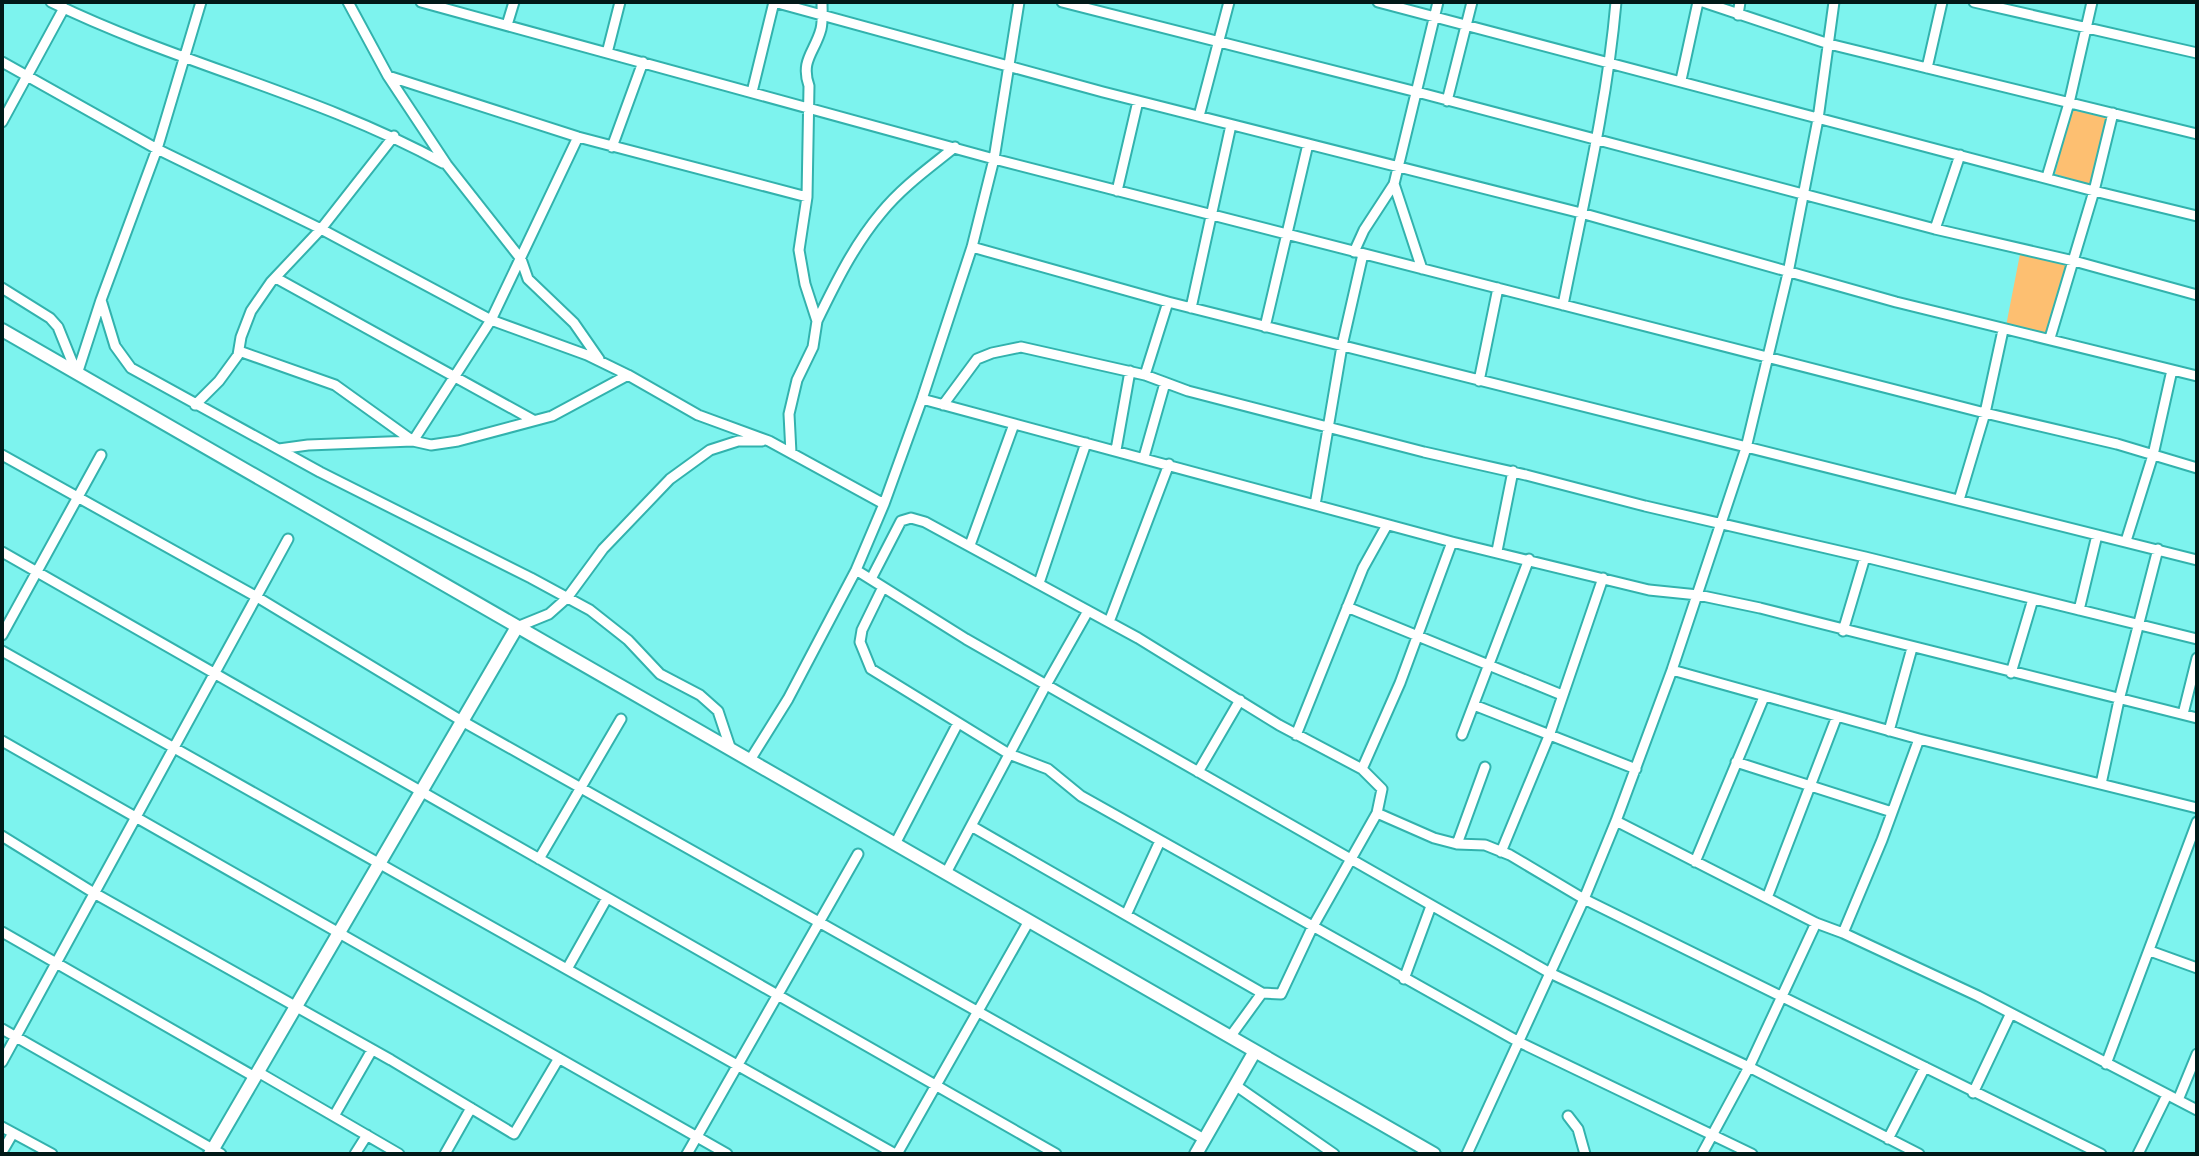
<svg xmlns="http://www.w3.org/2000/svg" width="2199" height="1156" viewBox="0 0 2199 1156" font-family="Rubik,sans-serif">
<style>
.grass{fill:#fdbf71}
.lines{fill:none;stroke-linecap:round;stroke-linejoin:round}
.minor-casing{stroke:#32b2ad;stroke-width:13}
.tertiary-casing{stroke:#32b2ad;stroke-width:16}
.minor{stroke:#fff;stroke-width:9}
.tertiary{stroke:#fff;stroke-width:12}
</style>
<rect width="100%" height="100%" fill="#7df3ee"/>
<path class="grass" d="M2071,110L2107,117L2091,185L2055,174Z
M2020,254L2069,263L2047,335L2006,326Z"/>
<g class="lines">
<g class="minor-casing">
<path id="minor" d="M51,2C178,64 319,95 443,163
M348,2L388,76L447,165L521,259L528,279L574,323L599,359
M421,2L994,159L1985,413L2117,444L2197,468
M774,2L1103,92L1581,213L1896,302L2197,376
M1062,2L1417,92L1935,229L2074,261L2197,295
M1378,2L2094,191L2197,216
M1703,2L1829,44L2197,134
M1974,2L2197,53
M1738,15L1740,2
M507,25L514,2
M607,53L620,2
M2,62L157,149L321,229L491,320L587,355L628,375L698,415L769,441L884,504
M1927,68L1942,2
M388,76L578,137L807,197
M1681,80L1698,2
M752,92L774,2
M1447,101L1472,2
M1199,116L1229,2
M2,122L64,8
M612,147L643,62
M2047,177L2069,103L2092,2
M1394,184L1422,269
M1117,191L1138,101
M1935,229L1960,155
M972,247L1168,302L2197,560
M1354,252L1364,230L1394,184L1438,2
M276,278L533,420
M2,288L50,318L58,327L77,374
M101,300L115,346L131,368L320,472L531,578L590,610L628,640L660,674L700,695L718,711L731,750
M1563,305C1583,204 1607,105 1616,2
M1191,308L1231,125
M817,321C835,284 854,245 881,213C902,187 929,168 955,147
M1265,327L1308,144
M2050,338L2094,191L2113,113
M239,351L335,385L413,441L491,320L578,137
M77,374L101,300L157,149L201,2
M1145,375L1168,302
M1479,381L1498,288
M922,399L1452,542L1649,590L1698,595L1760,608L2197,718
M195,405L219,381L238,355L241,337L251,311L271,282L321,229L394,136
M943,405L977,359L992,353L1021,347L1145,375L1188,391L1424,452L1526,475L1645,506L1865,557L2197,639
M279,449L308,445L413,441L431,445L458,441L552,416L628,375
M1116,450L1130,371
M791,453L789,414L797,380L813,347L817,321L805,284L799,250L807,197L809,86C800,60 815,52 821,29C823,21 822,11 822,2
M2,455L257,597L462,721L1204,1139
M1144,457L1165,383
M1959,500L1985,413L2003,330
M1315,505L1342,346L1363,254
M2126,541L2153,455L2172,370
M970,545L1014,424
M1497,551L1513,471
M2,552L1056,1154
M856,570L966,639L1550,973L1749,1067L1919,1154
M871,579L901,521L911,518L925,522L1138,638L1279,725L1362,769L1382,789L1377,813L1434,838L1457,844L1485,845L1510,855L1584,899L2101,1154
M1039,583L1086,443
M883,587L862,630L860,642L871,669L1009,754L1048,769L1081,796L1519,1042L1752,1154
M1347,607L1562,695
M2079,610L2097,535
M1109,622L1169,464
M517,627L549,614L567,598L603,549L670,479L710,450L738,441H762
M1843,631L1865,557
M2,635L101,455
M2,651L895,1154
M1672,670L1919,739L2197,808
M2011,673L2033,599
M1474,705L1636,769
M2183,714L2197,658
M1889,731L1912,648
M1296,735L1363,568L1387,525
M1462,735L1529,559
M2,741L727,1154
M750,760L788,699L856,570L884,504L922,399L972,247L994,159L1019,2
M1736,762L1892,812
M1362,769L1400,683L1452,542
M1198,772L1240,700
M2101,784L2119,700L2158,549
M1616,821L1816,923L1843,933L1978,996L2197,1110
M973,827L1262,993L1281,994L1312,928L1377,813
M2,836L94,893L391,1060L514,1134L559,1058
M895,844L958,723
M1457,844L1485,767
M1501,852L1549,736L1603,578
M539,859L621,719
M1695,862L1764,697
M946,873L1046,685L1088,611
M1767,898L1837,716
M1126,915L1160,841
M2,932L255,1077
M1843,933L1882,840L1919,739
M2150,951L2197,968
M567,969L607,898
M1404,979L1431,906
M2,1029L221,1154
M1230,1037L1262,993
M2,1062L288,539
M2106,1064L2197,822
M258,1072L399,1154
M1235,1085L1334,1154
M1973,1093L2010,1015
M2178,1100L2197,1054
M334,1116L372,1050
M1568,1116L1578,1129L1585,1154
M2,1127L52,1154
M1888,1139L1925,1067
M2,1152L13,1133
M355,1154L367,1135
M445,1154L471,1108
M687,1154L858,854
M897,1154L1029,921
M1467,1154L1584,899L1616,821L1672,670L1746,448L1788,273L1818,119L1834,2
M1702,1154L1749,1067L1816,923
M2138,1154L2167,1095"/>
</g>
<g class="tertiary-casing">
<path id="tertiary" d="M2,330L1434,1154
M210,1154L517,627
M1196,1154L1255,1051"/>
</g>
<use href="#minor" class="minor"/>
<use href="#tertiary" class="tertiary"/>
</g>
<rect width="2199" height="1156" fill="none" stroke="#011918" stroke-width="8"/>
</svg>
